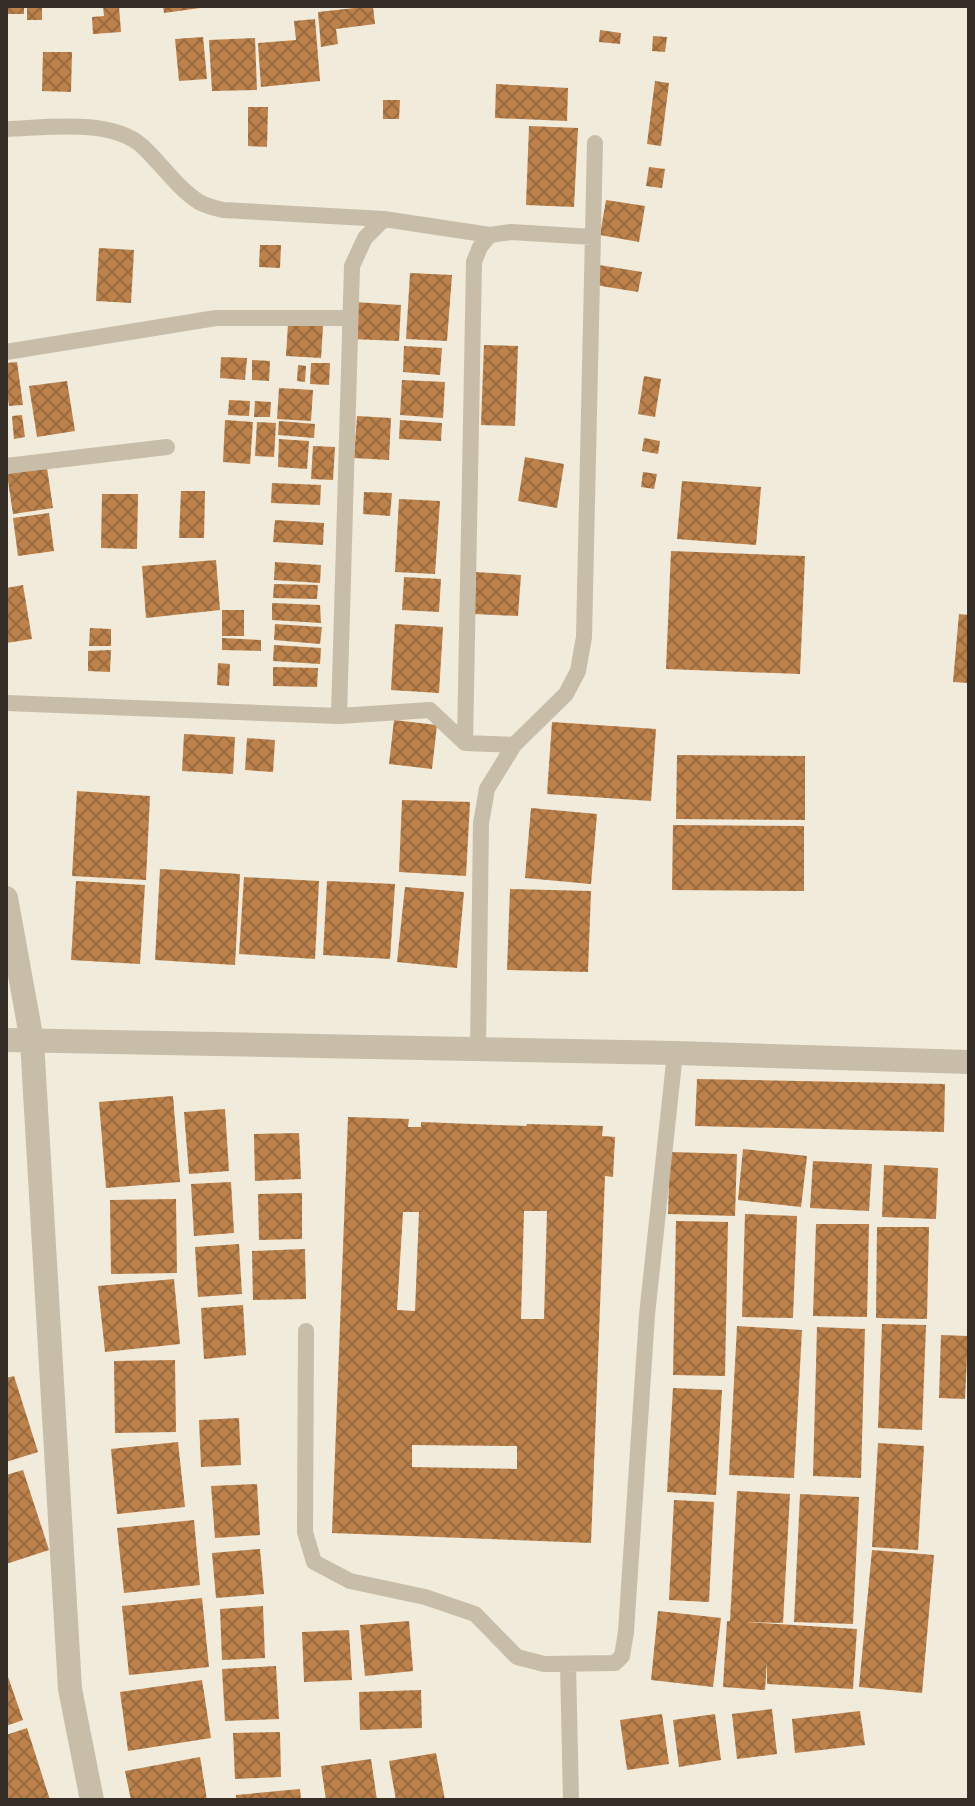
<svg xmlns="http://www.w3.org/2000/svg" width="975" height="1806" viewBox="0 0 975 1806" font-family="'IBM Plex Sans',sans-serif">
<style>
.building{fill:url(#building-cross-hatch);fill-rule:evenodd}
.lines{fill:none;stroke-linecap:round;stroke-linejoin:round}
.lane{stroke:#c7bda8;stroke-width:16}
.street{stroke:#c7bda8;stroke-width:24}
</style>
<defs>
<pattern id="building-cross-hatch" width="8" height="8" patternUnits="userSpaceOnUse" patternTransform="scale(2)"><rect width="8" height="8" fill="#bd824b"/><path d="M0 0l8 8M0 8l8-8" fill="none" stroke="#9a6b3e"/></pattern>
</defs>
<rect width="100%" height="100%" fill="#f0ebdb"/>
<path class="building" d="M6,6H24V14H6Z
M27,6H42V20H27Z
M103,6H119L121,32L93,34L92,17L104,16Z
M163,6H200V8L164,13Z
M373,6L375,24L336,29L338,44L321,47L318,12Z
M315,19L320,81L261,87L258,43L296,40L294,21Z
M600,30L621,33L620,44L599,42Z
M653,36L667,37L665,52L652,51Z
M203,37L207,79L179,81L175,39Z
M255,38L257,90L212,91L209,40Z
M43,52H72L71,92L42,91Z
M655,81L669,83L661,146L647,144Z
M496,84L568,88L567,121L495,118Z
M383,100H400L399,119H383Z
M248,107H268L267,147L248,146Z
M529,126L578,128L574,207L526,205Z
M649,167L665,169L662,188L646,186Z
M606,200L645,206L639,242L600,235Z
M260,245H281L280,268L259,267Z
M99,248L134,250L131,303L96,301Z
M599,265L642,272L638,292L595,285Z
M410,273L452,275L447,341L406,339Z
M354,302L401,305L399,341L352,339Z
M288,324L323,326L321,358L286,356Z
M484,345L518,346L515,426L481,425Z
M404,346L442,348L440,375L403,372Z
M221,357L247,358L245,380L220,378Z
M252,360L270,361L269,381L252,380Z
M17,362L23,405L9,406L6,386V363Z
M311,363H330L329,385L310,384Z
M298,365L306,366L305,382L297,381Z
M644,376L661,379L655,417L638,414Z
M402,380L445,382L443,418L400,415Z
M67,381L75,431L37,437L29,386Z
M279,388L313,390L311,421L277,419Z
M229,400L250,401L249,416L228,415Z
M255,401L271,402L270,417H254Z
M22,415L25,437L14,439L12,416Z
M357,416L391,418L389,460L354,458Z
M225,420L253,422L250,464L223,462Z
M400,420L442,423L441,441L399,439Z
M279,421L315,424L314,438L278,435Z
M257,422L276,423L274,457L255,456Z
M644,438L660,441L658,454L642,451Z
M279,439L309,441L307,469L278,467Z
M313,446L335,447L333,480L311,479Z
M525,457L564,464L557,508L518,501Z
M47,468L53,508L13,514L7,474Z
M643,472L657,474L654,489L641,487Z
M682,481L761,487L756,545L677,539Z
M272,483L321,485L320,505L271,503Z
M181,491H205L204,538H179Z
M364,492L392,493L390,516L363,514Z
M102,494H138L137,549L101,548Z
M399,499L440,501L435,574L395,572Z
M49,513L54,551L18,556L13,518Z
M275,520L324,523L323,545L273,542Z
M671,551L805,556L800,674L666,669Z
M216,560L220,610L146,618L142,566Z
M275,562L321,565L320,583L274,580Z
M476,572L521,575L518,616L474,614Z
M404,577L441,579L439,612L402,610Z
M274,584L318,585L317,599L273,598Z
M23,585L32,639L6,643V588Z
M272,603L320,605L321,623L272,620Z
M222,610H244V636H222Z
M959,614L969,615V683L953,682Z
M275,624L322,627L320,644L274,640Z
M395,624L443,627L439,693L391,690Z
M90,628L111,629V646H89Z
M222,638L261,640V651L222,650Z
M274,645L321,648L320,664L273,661Z
M111,650L110,672L88,671V651Z
M218,663L230,664L229,686L217,685Z
M273,667L318,668L317,687L273,686Z
M394,720L437,725L432,769L389,764Z
M552,722L656,729L651,801L547,794Z
M184,734L235,737L233,774L182,771Z
M247,738L275,740L273,772L245,770Z
M677,755L805,756V820L676,819Z
M77,791L150,796L146,880L72,876Z
M402,800L470,802L466,876L399,872Z
M531,808L597,814L591,884L525,878Z
M673,825L804,826V891L672,890Z
M160,869L240,874L235,965L155,960Z
M244,877L319,881L315,959L239,954Z
M76,881L145,885L140,964L71,960Z
M327,881L395,884L390,959L323,955Z
M405,887L464,892L457,968L397,962Z
M510,889L591,891L588,972L507,970Z
M697,1079L945,1084L944,1132L695,1126Z
M173,1096L180,1182L106,1188L99,1102Z
M225,1109L229,1171L189,1174L184,1112Z
M348,1117L409,1119L408,1127H421V1122L526,1126L527,1124L603,1126L602,1136L615,1137L613,1177L605,1176L591,1543L332,1533ZM524,1211H547L544,1319H521ZM403,1212H419L415,1311L397,1310ZM412,1445L517,1446V1469L412,1467Z
M299,1133L301,1179L255,1181L254,1134Z
M743,1149L807,1156L801,1207L738,1200Z
M670,1152L737,1154L735,1216L668,1214Z
M813,1161L872,1164L869,1211L810,1208Z
M884,1165L938,1168L936,1219L882,1217Z
M231,1182L234,1233L194,1236L191,1184Z
M302,1193V1239L259,1240L258,1194Z
M176,1199L177,1273L111,1274L110,1200Z
M745,1214L797,1216L793,1318L742,1317Z
M676,1221L728,1222L725,1376L673,1375Z
M816,1224H869L867,1317L813,1316Z
M877,1227H929L927,1319L876,1318Z
M239,1244L242,1294L198,1297L195,1247Z
M305,1249L306,1299L253,1300L252,1251Z
M174,1279L180,1344L105,1352L98,1286Z
M243,1305L246,1355L204,1359L201,1308Z
M882,1324L926,1325L922,1430L878,1428Z
M737,1326L802,1330L794,1478L729,1475Z
M817,1327L865,1329L861,1478L813,1476Z
M941,1335L968,1336L965,1399L939,1398Z
M175,1360L176,1432L115,1433L114,1361Z
M14,1376L38,1452L6,1462V1378Z
M673,1388L722,1390L716,1495L667,1492Z
M239,1418L241,1465L201,1467L199,1420Z
M178,1442L185,1507L117,1514L111,1449Z
M878,1443L924,1446L918,1550L872,1547Z
M23,1470L49,1550L6,1564V1475Z
M257,1484L260,1535L215,1538L211,1486Z
M737,1491L790,1494L783,1623L744,1622L857,1629L853,1689L767,1684V1661L765,1690L723,1687L727,1621H730Z
M800,1494L859,1497L853,1624L794,1622Z
M674,1500L714,1502L709,1602L669,1600Z
M194,1520L200,1585L124,1593L117,1528Z
M260,1549L264,1594L216,1598L212,1553Z
M872,1550L934,1555L922,1693L859,1687Z
M202,1598L209,1667L129,1675L122,1606Z
M263,1606L265,1658L222,1660L220,1609Z
M658,1611L721,1618L713,1687L651,1680Z
M409,1621L413,1671L365,1676L360,1625Z
M349,1630L352,1680L304,1682L302,1632Z
M276,1666L279,1719L225,1721L222,1669Z
M6,1671L23,1720L6,1726Z
M202,1680L211,1738L128,1751L120,1692Z
M421,1690L422,1728L360,1730L359,1692Z
M772,1709L777,1754L737,1759L732,1714Z
M860,1711L865,1745L795,1753L792,1719Z
M662,1714L669,1764L627,1770L620,1720Z
M715,1714L721,1760L679,1767L673,1720Z
M27,1728L50,1800H6V1735Z
M280,1732L281,1777L235,1779L233,1733Z
M436,1753L445,1800H396L389,1761Z
M200,1757L207,1800H131L125,1771Z
M371,1759L377,1800H326L321,1766Z
M300,1789L301,1800H236V1795Z"/>
<g class="lines">
<path class="lane" d="M6,129C45,128 109,118 141,145C161,163 176,187 199,202C206,206 215,208 223,210L384,219
M6,352L216,318H349
M6,466L167,447
M6,703L339,716L430,710L465,743L514,745
M339,716L352,266L365,238L384,219L490,235
M465,743L474,262L480,247L490,235L511,232L593,237
M478,1049L481,823L487,789L514,745L566,694L578,671L584,637L595,143
M306,1331L305,1532L314,1562L350,1581L425,1597L475,1614L517,1657L544,1664L615,1663L622,1656L626,1632L647,1315L675,1053
M568,1664L571,1800"/>
<path class="street" d="M6,898L32,1041L70,1689L92,1800
M6,1040L675,1053L969,1062"/>
</g>
<rect width="975" height="1806" fill="none" stroke="#342e27" stroke-width="16"/>
</svg>
